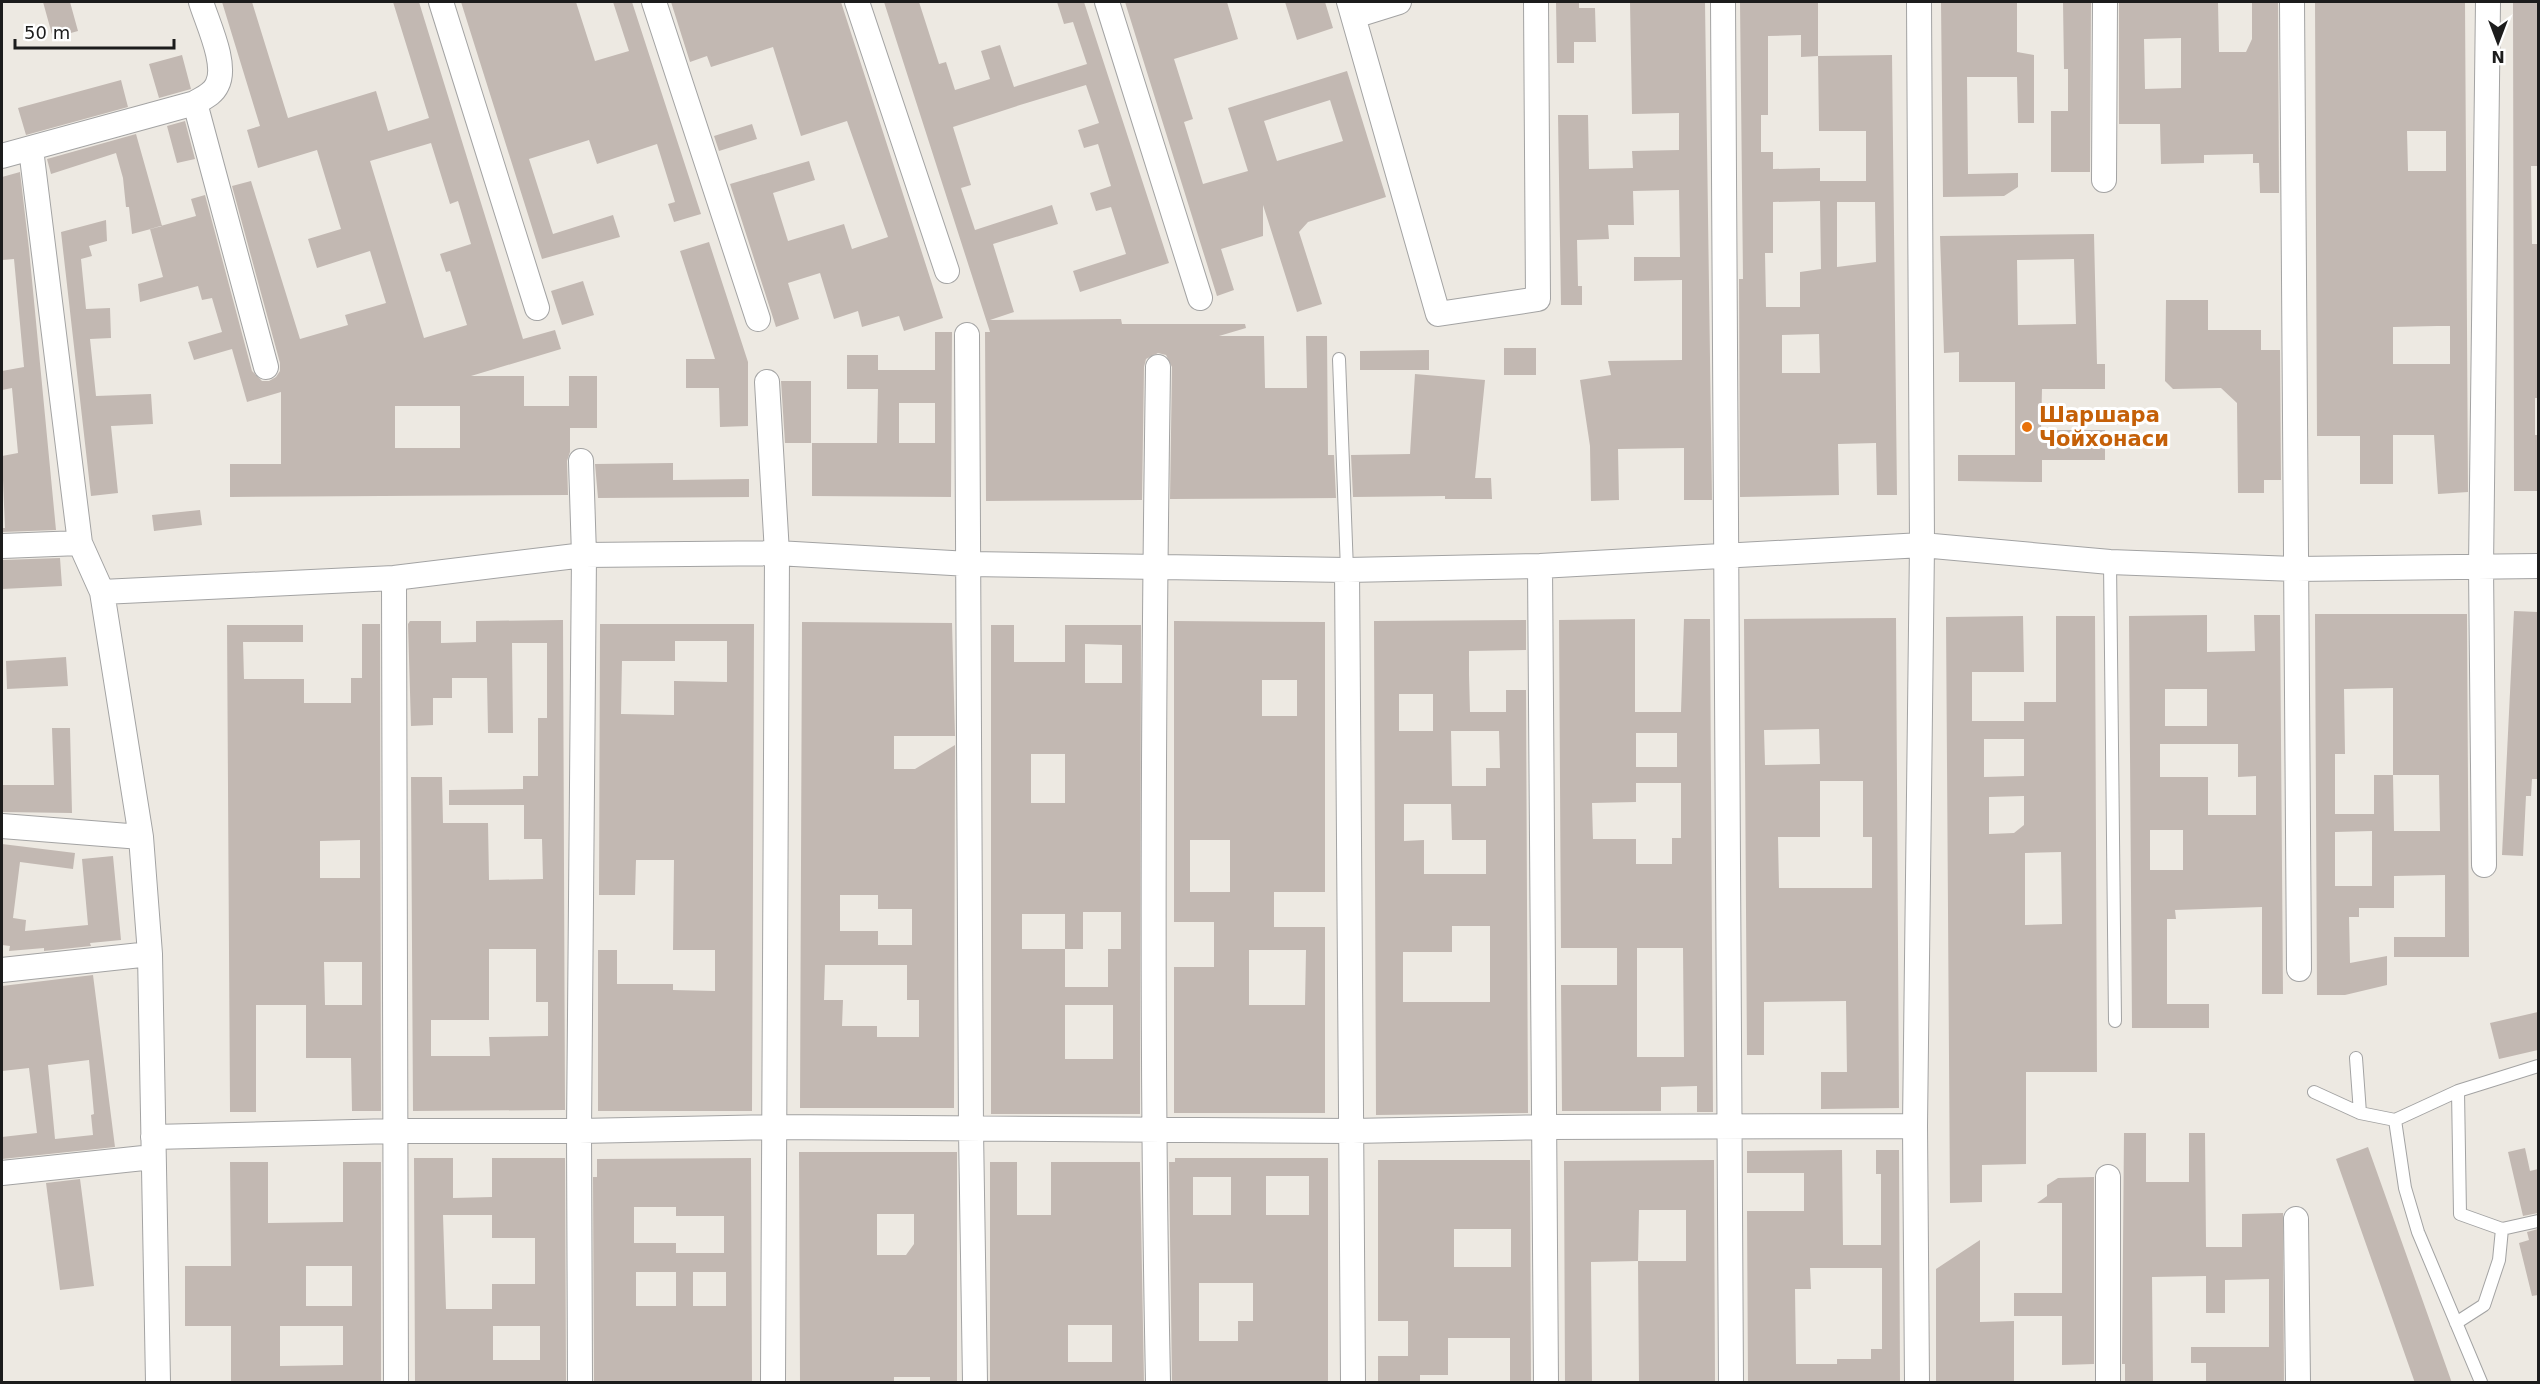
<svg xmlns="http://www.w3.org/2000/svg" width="2540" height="1384" viewBox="0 0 2540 1384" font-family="'DejaVu Sans',sans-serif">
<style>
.building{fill:#c2b8b2;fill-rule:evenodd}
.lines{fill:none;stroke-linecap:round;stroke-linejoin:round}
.lane-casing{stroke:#a3a3a3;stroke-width:14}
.street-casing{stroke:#a3a3a3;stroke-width:26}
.lane{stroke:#fff;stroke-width:12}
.street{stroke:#fff;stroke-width:24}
.food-dot{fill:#e8710a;stroke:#fff;stroke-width:2}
.labels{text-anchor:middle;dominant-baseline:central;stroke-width:6;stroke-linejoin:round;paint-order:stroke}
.food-label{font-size:21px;font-weight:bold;fill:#c56008;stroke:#fff;text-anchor:start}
</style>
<rect width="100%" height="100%" fill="#ede9e2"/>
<path class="building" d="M43,2H70L78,31L53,38Z
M222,2H252L288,118L376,91L388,131L429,118L393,2H419L523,339L555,330L561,349L471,376H524V406H569V376H597V428H570V452L567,461L568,495L230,497V464H281V392L247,402L232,349L194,360L188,342L222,332L212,298L202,300L198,286L140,302L138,284L163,277L150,229L196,216L191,199L205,195L252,371L262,381H269L276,377L280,371V363L232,186L251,181L300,339L348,325L345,315L386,303L370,251L317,268L308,239L341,229L317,150L258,168L247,130L260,126ZM431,143L450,204L458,201L471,244L440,254L446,272L450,271L467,325L424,338L370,161ZM395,406H460V448H395Z
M461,2H576L595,61L629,51L613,2H632L701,214L674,222L668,204L675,202L657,144L597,164L589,140L529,159L553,234L613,215L620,237L542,259Z
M671,2H841L943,318L904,331L899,316L862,327L858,311L834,319L820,273L788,283L799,319L776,327L730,184L809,161L815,180L773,193L788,241L844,224L852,249L888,237L847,121L801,136L773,47L711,67L707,56L690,62Z
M884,2H919L939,64L946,62L955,90L990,79L981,51L1000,45L1014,87L1087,64L1073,22L1064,24L1057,2H1084L1169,263L1080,292L1073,271L1126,254L1111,207L1096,211L1090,193L1111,186L1098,144L1084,148L1078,130L1099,123L1086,85L1020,105L953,127L971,185L961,188L975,230L1052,205L1058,224L993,244L1014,312L990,320L1121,319L1122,324H1245L1246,328L1219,336H1264L1265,388H1307L1306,336H1327L1328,455H1334L1336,498L1170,499L1172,367L1166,355L1158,353L1146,359L1144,367L1142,500L986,501L985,332H990Z
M1125,2H1227L1238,39L1174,59L1193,119L1184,122L1203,184L1248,171L1228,108L1347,71L1386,197L1308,222L1299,232L1322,304L1297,312L1263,205V236L1221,249L1234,290L1217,296ZM1330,100L1343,141L1277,161L1264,121Z
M1285,2H1325L1333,28L1297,40Z
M1556,2H1579V8H1595L1596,42H1574V63H1557Z
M1630,2H1705L1712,500H1684V448L1618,449L1619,500L1591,501L1590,446L1580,380L1611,375L1608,361L1682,360V280L1634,281V257H1680L1679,190L1633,191L1634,225H1608L1609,239L1577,240L1578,286H1582V305H1561L1558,115H1588L1589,169L1633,168L1632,151L1679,150V113L1632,114Z
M1740,2L1818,3V56L1892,55L1897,495H1877L1876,443L1838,444L1839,495L1740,497L1739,279H1743ZM1801,35V57L1818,56L1819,131H1866V181H1820V168L1773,169V152H1761V115H1768V36ZM1820,201L1821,269L1800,272V307H1766L1765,253H1773V202ZM1837,202H1875L1876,262L1837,267ZM1819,334L1820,373H1782V335Z
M1941,2H2017V52L2034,55V123H2018L2017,77H1967L1968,174L2018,173V187L2004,196L1943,197Z
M2063,2H2091L2090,172H2051V111H2068V69H2064Z
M2119,2H2218L2219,52H2246L2252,39V2H2278L2279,193H2260L2259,163H2253V154L2204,155V163L2161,164L2160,124H2119ZM2181,38V88L2145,89L2144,39Z
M2315,2H2465L2468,492L2438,494L2434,435H2393V484H2360V436H2317ZM2407,131H2446V171H2408ZM2437,326H2450V364H2393V327Z
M2513,2H2538V166H2531L2532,244H2538V398H2535V435H2538V491H2514Z
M182,55L191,89L159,98L149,64Z
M121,80L128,107L26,135L18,108Z
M185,121L195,159L177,163L167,126Z
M752,124L757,139L719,151L714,136Z
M136,134L162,226L132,234L129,207H126L123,178L116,153L51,174L47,159Z
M20,172L29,249L56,530L2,532V528H5L2,456L18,453L12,388L2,390V371L24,367L14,259L2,260V231H3L2,177Z
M106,220L107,241L89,246L92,256L81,259L86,309L110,308L111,338L90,339L96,396L151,394L153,424L111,426L118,493L91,496L61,232Z
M2094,234L2097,364H2105V389H2042L2041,430H2105V460H2042V482L1958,481V455H2015V382H1959V352L1944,353L1940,236ZM2074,259L2076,324L2018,325L2017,260Z
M709,242L748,362V426L720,427L719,388H686V359H715L680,251Z
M583,281L594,315L562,325L551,291Z
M2166,300H2208V330H2261V350H2280L2281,480H2264V493H2238L2237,403L2221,388L2173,389L2165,381Z
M935,332H952L951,497L812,496V443H877L878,389H847V355H878V370H935ZM899,403H935V443H899Z
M1504,348H1536V375H1504Z
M1429,350V370H1360V351Z
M1415,374L1485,380L1475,478H1491L1492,499H1445V496L1353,497L1351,455L1410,454Z
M781,381H811V443H785Z
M673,463V480L749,479V497L598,498L595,464Z
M200,510L202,525L154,531L152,515Z
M60,558L62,586L2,589V560Z
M2514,611L2538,612V779H2532L2531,796H2526L2523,856L2502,855Z
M2315,614H2467L2469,957H2394V937H2445V875L2394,876V908H2359V917H2349L2350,963L2387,956V985L2345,995H2317ZM2393,688V775H2374V814H2335V754H2345L2344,689ZM2393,775H2439L2440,831H2394ZM2372,831V886H2335V832Z
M2207,615V652L2255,651L2254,615H2280L2283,994H2262V907L2175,910L2176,919H2167V1004H2209V1028H2132L2129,616ZM2165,689H2207V726H2165ZM2160,744H2238V777L2256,776V815H2208V777H2160ZM2150,830H2183V870H2150Z
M2023,616L2024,672H1972V721H2024V702H2056V616H2095L2097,1072H2026V1164L1982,1165V1202L1950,1203L1946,617ZM1984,739H2024V776L1984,777ZM2024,796V825L2014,833L1989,834V797ZM2061,852L2062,924L2025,925V853Z
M1896,618L1899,1108L1821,1109V1072H1847L1846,1001L1764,1002V1055H1747L1744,619ZM1819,729L1820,764L1765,765L1764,730ZM1820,781H1863V837H1872V888H1779L1778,837H1820Z
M1635,619V712H1681L1684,619H1710L1713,1112H1697V1086L1661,1087V1111H1562L1561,985H1617V948H1561L1559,620ZM1636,733H1677V767H1636ZM1636,783H1681V838H1672V864H1636V839H1593L1592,803L1636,802ZM1637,948H1683L1684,1057H1637Z
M563,620L565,1110L413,1111L411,777H442L443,823H488L489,880L543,879L542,839H524V805H449V790L523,789V776H538V718H547V643H512L513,733H488L487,678H452V698H433V725L411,726L408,624L410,621H441V643L476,642V621ZM489,949H536V1002H548V1036L489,1037L490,1056H431V1020H489Z
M1526,620V650L1469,651V675L1470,712H1506V690H1526L1528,1113L1376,1115L1374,621ZM1399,694H1433V731H1399ZM1451,731H1499L1500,768H1486V786H1452ZM1404,804H1451L1452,840H1486V874H1424V840L1404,841ZM1452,926H1490V1002H1403V952H1452Z
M1174,621L1325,622V892H1274V927H1325V1113H1174V967H1214V922H1174ZM1262,680H1297V716H1262ZM1190,840H1230V892H1190ZM1249,950H1306L1305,1005H1249Z
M802,622L952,623L955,736H894V769H915L955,745L954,1108H800ZM840,895H878V909H912V945H878V931H840ZM825,965H907V1000H919V1037H877V1026H842L843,1000H824Z
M362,624H380L381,1111H352L351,1058H306V1005H256V1112H230L227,625H303V642H243L244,679H304V703H351V678H362ZM360,840V878H320V841ZM324,962H362V1005H325Z
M600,624H754L752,1111H598V950H617V984H673V990L715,991V950H673L674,860H636L635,895H599ZM675,641H727V682L674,681V715L621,714L622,661H675Z
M991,625H1014V662H1065V625H1141L1140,1114H991ZM1085,644L1122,645V683H1085ZM1031,754H1065V803H1031ZM1083,912H1121V949H1108V987H1065V949H1083ZM1022,914H1065V949H1022ZM1065,1005H1113V1059H1065Z
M66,657L68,686L7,689L6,661Z
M52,728H70L72,813L2,812V785H54Z
M2,844L75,853L73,869L20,862L13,918L26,920L25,931L88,925L82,859L113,856L121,940L90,943L91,946L44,951V948L9,951L10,946L2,945Z
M93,975L115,1147L2,1159V1137L37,1133L29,1068L2,1071V986ZM89,1060L94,1114L91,1115L93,1135L55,1139L48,1065Z
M2538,1012V1050L2499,1059L2490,1023Z
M2124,1133H2146V1182H2189V1133H2205L2206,1247H2242V1214L2283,1213L2284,1383H2206V1363H2191V1347H2269V1279L2225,1280V1313H2206V1276L2152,1277L2153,1383H2125V1364H2122Z
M2368,1147L2452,1383H2415L2336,1159Z
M2525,1148L2530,1171L2538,1169V1213L2523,1216L2508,1152Z
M1842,1150L1843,1245H1881V1174H1876V1150H1899L1900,1383H1748L1747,1211H1804V1173H1747V1151ZM1810,1268H1882V1349H1871V1359H1837V1364H1796L1795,1289H1811Z
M799,1152H957V1383H930V1377H894V1383H800ZM877,1214H914V1244L906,1255H877Z
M414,1158H453V1198L492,1197V1158H565L566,1383H415ZM443,1215H492V1238H535V1284H492V1309H446ZM493,1326H540V1360H493Z
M751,1158L752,1383H594L593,1177H597V1159ZM634,1207H676V1216H724V1253H676V1243H634ZM636,1272H676V1306H636ZM693,1272H726V1306H693Z
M1175,1158H1328V1383H1172L1169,1162H1175ZM1266,1176H1309V1215H1266ZM1193,1177H1231V1215H1193ZM1199,1283H1253V1321H1238V1341H1199Z
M1378,1160H1530L1531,1383H1510V1338H1448V1375H1420V1383H1378V1356H1408V1321H1378ZM1454,1229H1511V1267H1454Z
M1714,1160L1715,1383H1639L1638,1261L1591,1262L1592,1383H1565L1564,1161ZM1639,1210H1686V1261H1638Z
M230,1162H268V1223L343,1222V1162H381V1383H231V1326H185V1266H231ZM306,1266H352V1306H306ZM280,1326H343V1365L280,1366Z
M990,1162H1017V1215H1051V1162H1140L1144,1383H990ZM1068,1325H1112V1362H1068Z
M2094,1177V1364L2062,1365V1316H2014V1293H2062V1203H2037L2047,1196V1185L2058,1178Z
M80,1179L94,1286L60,1290L46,1183Z
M2538,1229V1295L2532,1296L2519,1243L2529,1240L2527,1232Z
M1980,1240V1322L2014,1321V1383H1936V1269Z"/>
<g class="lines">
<g class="lane-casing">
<path id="lane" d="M1339,359L1347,570
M2110,562L2115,1021
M2458,1091L2460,1214L2502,1229
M2314,1092L2360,1113L2356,1058
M2360,1113L2395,1120
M2456,1323L2484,1305L2499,1260L2502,1229L2538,1221
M2481,1382L2418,1232L2405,1188L2395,1120L2458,1091L2538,1066"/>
</g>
<g class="street-casing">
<path id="street" d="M441,2L537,308
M654,2L758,319
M857,2L947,271
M1107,2L1200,298
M1349,2L1438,314L1538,299L1536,2
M1723,2L1731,1382
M2292,2L2299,969
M1354,16L1399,2
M195,103L266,367
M31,149L80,543L102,592L141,837L150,954L158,1382
M2,156L195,103C203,98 213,94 217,85C228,65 207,22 201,2
M2104,180L2105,2
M967,335L971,1130L975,1382
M1158,367C1153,706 1151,1044 1158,1382
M767,382L777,553L773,1382
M2,546L80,543
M1540,566L1546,1382
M1347,570L1353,1382
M394,578L396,1382
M102,592L394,578L584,555L777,553L969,564L1347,570L1540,566L1922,545L2110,562L2296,569L2538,566
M2,826L141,837
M2484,865L2481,567L2488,2
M2,970L150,954
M153,1137L394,1131H579L774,1127L1352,1131L1545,1127L1915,1126
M2,1173L153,1157
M2108,1177V1382
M2296,1219L2298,1382
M580,1382L579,1131L584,555L581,461
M1917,1382L1915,1126L1922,545L1919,2"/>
</g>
<use href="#lane" class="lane"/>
<use href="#street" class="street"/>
</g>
<circle class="food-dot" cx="2027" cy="427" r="6"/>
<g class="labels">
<g class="food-label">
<text x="2039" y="415">Шаршара<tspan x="2039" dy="24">Чойхонаси</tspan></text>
</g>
</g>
<rect width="2540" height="1384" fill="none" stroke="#1c1c1c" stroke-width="6"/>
<g transform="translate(2498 42) rotate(180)" stroke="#ffffff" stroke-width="4.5" paint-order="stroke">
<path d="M0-4.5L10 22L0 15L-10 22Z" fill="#1c1c1c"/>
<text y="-9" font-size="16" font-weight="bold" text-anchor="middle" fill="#1c1c1c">N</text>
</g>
<path d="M15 39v9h159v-9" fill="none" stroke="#1c1c1c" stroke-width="3"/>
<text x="24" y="39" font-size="18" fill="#1c1c1c" stroke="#ffffff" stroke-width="4.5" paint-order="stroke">50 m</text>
</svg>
